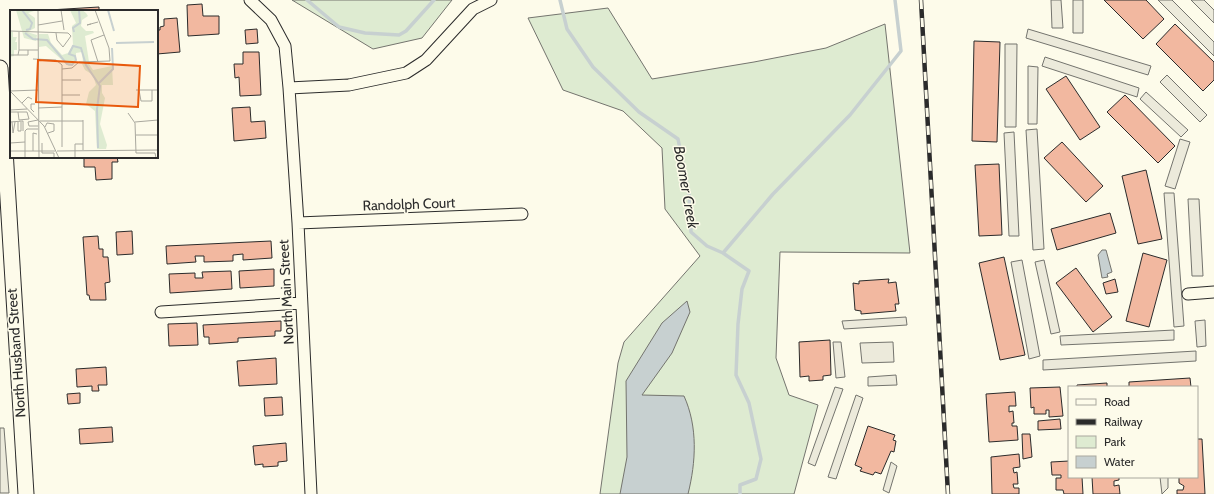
<svg xmlns="http://www.w3.org/2000/svg" width="1214" height="494" viewBox="0 0 1214 494" font-family="Cabin,sans-serif">
<style>
.green{fill:#deebd1;stroke:#74746e}
.parking{fill:#eceadb;stroke:#74746e}
.water{fill:#c7d0d0;stroke:#74746e}
.lines{fill:none;stroke-linecap:round;stroke-linejoin:round}
.stream{stroke:#c7d0d0;stroke-width:3.5}
.building{fill:#f2b8a0;stroke:#2b2b2b}
.street-casing{stroke:#2b2b2b;stroke-width:13}
.secondary-casing{stroke:#2b2b2b;stroke-width:17}
.street{stroke:#fdfbea;stroke-width:11}
.secondary{stroke:#fdfbea;stroke-width:15}
.rail-casing{stroke:#2b2b2b;stroke-width:4.5}
.rail{stroke:#fdfbea;stroke-width:3;stroke-dasharray:9;stroke-linecap:butt}
.labels{text-anchor:middle;dominant-baseline:central;stroke-width:3;stroke-linejoin:round;paint-order:stroke}
.street-label{font-size:14px;fill:#2b2b2b;stroke:#fdfbea}
.water-label{font-size:15px;font-style:italic;fill:#2b2b2b;stroke:#fdfbea}
.inset-river{fill:none;stroke:#c7d0d0;stroke-width:2}
.inset-road{fill:none;stroke:#a9a89e;stroke-width:1}
.view{fill:#e8590c;fill-opacity:0.15;stroke:#e8590c;stroke-width:2}
.inset-edge{fill:none;stroke:#2b2b2b;stroke-width:2}
</style>
<rect width="100%" height="100%" fill="#fdfbea"/>
<path class="green" d="M292,0H452L422,38L373,49Z
M608,8L652,79L754,62L826,48L885,24L910,253L780,252L776,358L789,395L818,405L794,494H600L618,363L624,342L700,256L665,209L662,148L623,111L563,90L528,18Z"/>
<path class="parking" d="M1051,0H1061L1063,28H1052Z
M1073,0H1083V33H1073Z
M1158,0H1172L1214,42V56Z
M1191,0H1204L1214,10V23Z
M1028,29L1151,66L1148,75L1026,38Z
M1005,44H1017L1016,127H1005Z
M1045,57L1139,88L1137,97L1042,66Z
M1028,66L1038,67L1037,124H1028Z
M1167,75L1207,115L1200,122L1160,82Z
M1146,92L1188,130L1181,137L1140,99Z
M1037,129L1044,249L1033,250L1026,130Z
M1014,132L1019,236H1009L1004,133Z
M1180,139L1190,142L1175,189L1165,186Z
M1164,193H1174L1184,326L1174,327Z
M1188,199H1199L1203,276H1192Z
M1022,260L1040,356L1029,359L1011,262Z
M1044,260L1060,332L1051,334L1035,262Z
M906,317L907,325L844,329L842,321Z
M1205,320L1206,346L1197,347L1195,321Z
M1174,330V340L1061,345L1060,336Z
M833,342H841L845,377L836,378Z
M893,342L894,362L862,363L860,343Z
M1196,351V361L1043,370V360Z
M896,375L897,385L868,386V377Z
M835,387L843,389L815,466L808,463Z
M856,395L863,398L836,479L828,477Z
M0,428H4L9,493H0Z
M891,462L897,466L889,493L883,490Z
M1160,477H1168V488L1162,494Z"/>
<path class="water" d="M1102,250H1106L1112,272L1107,274L1108,277L1102,278L1098,255Z
M687,301L690,312L672,353L642,395L684,396C698,427 696,462 688,494H620L627,457L626,381L662,323Z"/>
<g class="lines">
<path class="stream" d="M307,0L339,27L365,33L399,35L406,31L434,0
M560,0L567,29L593,67L639,112L678,139L689,193L691,232L707,246L723,253L749,271L742,289L738,324L736,375L749,403L761,459L756,479L740,485V494
M723,253L773,194L850,115L901,51L895,0"/>
</g>
<path class="building" d="M1104,0H1146L1164,19L1143,39Z
M202,4L203,16H219V34L188,36L187,5Z
M99,7V11H49V10Z
M177,18L180,52L157,54V30H160V27L164,26V19Z
M1175,24L1214,62V80L1203,91L1156,44Z
M257,29L258,43L246,44L245,30Z
M974,41L1000,42L997,142L972,141Z
M243,52H259L261,95L240,96L239,77L235,78L234,64H243Z
M1066,76L1100,127L1080,140L1046,89Z
M1125,95L1175,146L1158,163L1107,112Z
M250,107L251,122L265,121L266,138L234,141L232,108Z
M1062,142L1103,186L1086,202L1044,158Z
M84,157H117L118,162H112V179L96,180L95,167H84Z
M999,164L1002,235L979,236L975,165Z
M1146,170L1162,239L1138,244L1122,176Z
M1110,213L1116,233L1057,250L1051,229Z
M132,231L133,254L117,255L116,232Z
M98,236L99,249H103V257H108L110,282L105,283L106,300H90L89,295H87L83,237Z
M271,241L272,258L243,260V254L233,255V261L204,262V256H195L196,262L167,264L166,246Z
M1143,253L1167,260L1149,327L1126,321Z
M1004,257L1025,355L1000,360L979,263Z
M1076,268L1112,317L1093,332L1056,283Z
M274,269V286L240,288L239,271Z
M231,271L232,289L170,293L169,274L195,273V278H203L202,272Z
M889,279L888,283L896,282L899,304H895L896,311L861,314V311L855,310L853,283L859,284V281Z
M1115,279L1118,292L1106,294L1103,283Z
M281,321V331H275V336L238,338V342L209,344V337H204L203,325Z
M197,323L198,345L169,346L168,324Z
M830,340L831,375L823,376V380L809,381V376L800,377L799,342Z
M276,358L277,384L239,386L237,361Z
M106,367L107,385H98L99,391H92V386L77,387L76,369Z
M1190,378L1191,387H1129V382Z
M1107,383V387H1077V385Z
M1060,387L1063,416L1049,417V410H1046V414H1034V407L1031,408L1030,388Z
M1015,392L1016,406H1009V412L1013,411L1014,423H1012V426H1017L1018,440L989,442L986,394Z
M80,393V403L68,404L67,394Z
M282,397L283,415L265,416L264,398Z
M1060,419L1061,429L1038,430V421Z
M868,426L895,435L893,440L896,441L894,452L891,451L881,474L875,472L873,475L860,471L862,468L855,465Z
M112,427L113,442L80,444L79,429Z
M1022,434H1030L1032,457L1023,459Z
M1197,439H1202L1205,494H1177V490H1183L1184,486L1179,483V477H1197Z
M286,443L287,461L278,462V466L263,467V464L255,465L253,446Z
M1019,454L1020,467L1013,468L1014,473L1017,472L1018,484H1013L1014,488H1019V494H992L991,457Z
M1069,461V477H1082L1083,494H1064L1063,490H1056V478H1061V475H1052L1051,462Z
M1092,477H1119V480L1114,481V486L1119,485L1120,494H1093Z"/>
<g class="lines">
<g class="street-casing">
<path id="street" d="M250,0L271,20L285,46L289,88L298,223L311,494
M289,88L349,85L406,73L426,60L473,9L491,0
M298,223L522,214
M1188,294L1214,292
M161,312L301,303"/>
</g>
<g class="secondary-casing">
<path id="secondary" d="M0,68L26,494"/>
</g>
<use href="#street" class="street"/>
<use href="#secondary" class="secondary"/>
<g class="rail-casing">
<path id="rail" d="M921,0L948,494"/>
</g>
<use href="#rail" class="rail"/>
</g>
<g class="labels">
<g class="street-label">
<text transform="translate(409 204) rotate(-2)">Randolph Court</text>
<text transform="translate(286 292) rotate(-93)">North Main Street</text>
<text transform="translate(16 353) rotate(-94)">North Husband Street</text>
</g>
<g class="water-label">
<text transform="translate(686 187) rotate(80)">Boomer Creek</text>
</g>
</g>
<g transform="translate(10 10)">
<rect width="148" height="148" fill="#fdfbea"/>
<path d="M6,0L24,1L18,3L25,8V18L17,22L27,25L26,31L14,28ZM60,0H72L76,3L78,6L72,10L71,16L76,21H83L84,23L75,26L79,52H73L72,42L66,43V52L59,56L36,36L29,37V24H38L41,33L52,45L58,43L63,35L62,16L66,13ZM0,22H3V27H7L5,32H7V40H4V46L0,47ZM72,54H79L83,60L102,56L103,75H92V83L95,88L90,114L97,135L96,139H87L85,101L76,94L79,82L86,75L83,65L75,60Z" fill="#deebd1"/>
<path class="inset-river" d="M12,0L22,13L20,19L16,20M98,0L104,21M64,22L63,18L70,13L69,0M15,23L23,29L37,30L57,54L62,55L66,50L65,46L59,44L63,36L71,38L76,55L90,76L87,99L88,138M106,33L144,32M88,74L103,59L102,38"/>
<path class="inset-road" d="M28,0L29,148M51,0L54,20M81,14L77,15L88,12M28,15L52,11M0,21L58,23L61,26L53,37L47,30L46,23M9,22V40M1,45H8L9,40H28M8,45H18V40M23,49L46,50L52,55V137M88,52L81,30L94,25M52,59L62,58L69,52L100,51L99,38L85,0M52,70H71M126,80H148M129,80L131,91H142V80M0,81L28,80M0,81L34,116L49,148M52,85H70M12,93L18,87L22,89M52,94H71M28,98L52,97M0,100L17,99M0,102H17L19,109L9,110L8,102M24,102L21,99V94H25M118,103L125,113L126,143H145L146,148M73,110V140M30,111H73M0,112L13,111V121M2,112L3,123L5,112M8,112V121H11V112M125,112L148,110M28,116H19L18,112L28,110M35,117L37,113L44,114V121L38,123M126,125H148M0,133L15,132M32,133V143H44V148M0,141H45M23,141V123L27,124M47,141L148,140M15,148V121L17,119H28M65,148V134H73"/>
<path class="view" d="M28,50L130,56L128,97L26,92Z"/>
<rect width="148" height="148" class="inset-edge"/>
</g>
<rect x="1068" y="386" width="130" height="92" fill="#fdfbea" stroke="#a9a89e"/>
<rect x="1076" y="399" width="20" height="6" fill="#fdfbea" stroke="#a9a89e"/>
<text x="1104" y="406" font-size="12" fill="#2b2b2b">Road</text>
<rect x="1076" y="419" width="20" height="6" fill="#2b2b2b" stroke="#a9a89e"/>
<text x="1104" y="426" font-size="12" fill="#2b2b2b">Railway</text>
<rect x="1076" y="436" width="20" height="12" fill="#deebd1" stroke="#a9a89e"/>
<text x="1104" y="446" font-size="12" fill="#2b2b2b">Park</text>
<rect x="1076" y="456" width="20" height="12" fill="#c7d0d0" stroke="#a9a89e"/>
<text x="1104" y="466" font-size="12" fill="#2b2b2b">Water</text>
</svg>
